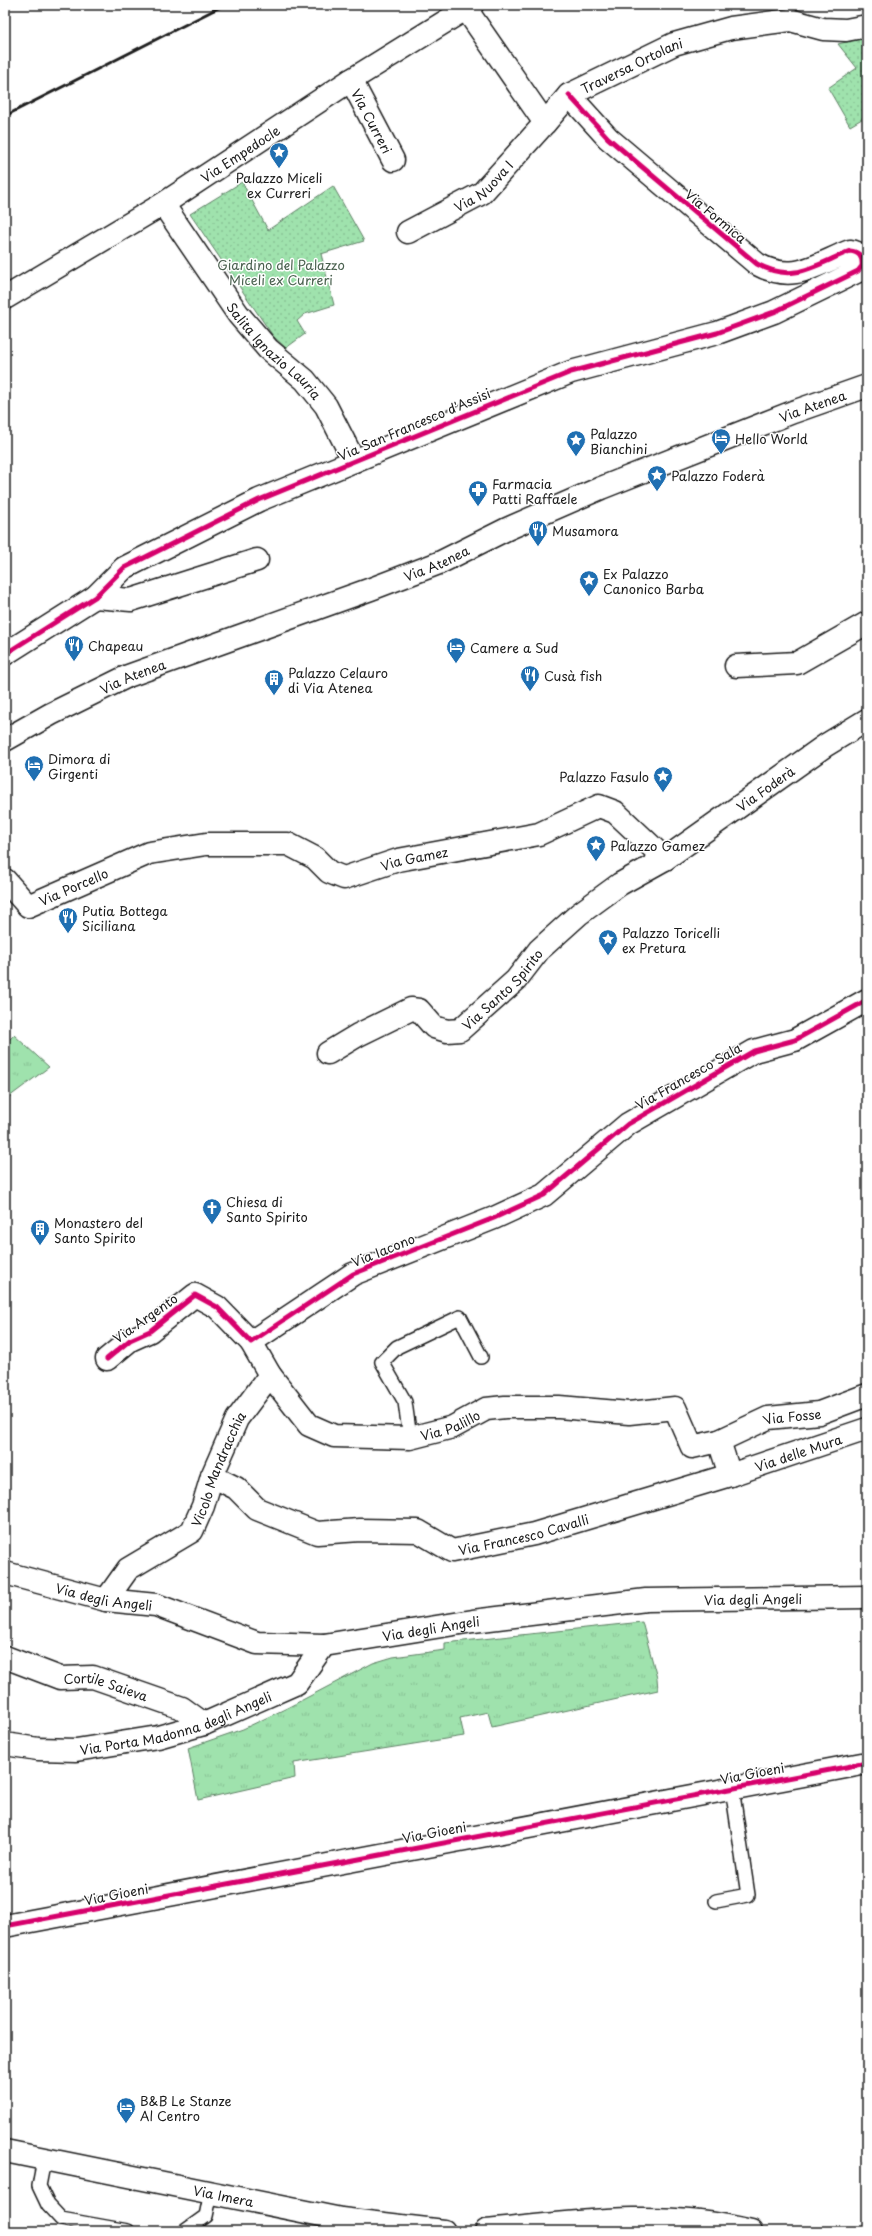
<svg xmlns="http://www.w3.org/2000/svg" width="872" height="2236" viewBox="0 0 872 2236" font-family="'Playpen Sans',sans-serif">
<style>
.grass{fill:url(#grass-tufts);stroke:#5e7f64}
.garden{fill:url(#garden-dots);stroke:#5e7f64}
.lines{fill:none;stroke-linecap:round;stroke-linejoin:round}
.service-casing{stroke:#1c1c1c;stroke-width:16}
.minor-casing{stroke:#1c1c1c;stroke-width:25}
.tertiary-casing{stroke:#1c1c1c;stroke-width:25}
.service{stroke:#fff;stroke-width:13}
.minor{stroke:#fff;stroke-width:22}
.tertiary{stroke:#fff;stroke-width:22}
.rail{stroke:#1c1c1c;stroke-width:3}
.cycleway-casing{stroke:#fff;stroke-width:8}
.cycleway{stroke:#d6006c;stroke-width:5}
.labels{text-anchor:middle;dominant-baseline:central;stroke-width:3;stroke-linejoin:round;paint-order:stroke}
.street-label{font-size:13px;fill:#1c1c1c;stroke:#fff}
.poi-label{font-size:13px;fill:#1c1c1c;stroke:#fff;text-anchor:start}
.park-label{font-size:13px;fill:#4a614f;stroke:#fff}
</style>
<defs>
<pattern id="grass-tufts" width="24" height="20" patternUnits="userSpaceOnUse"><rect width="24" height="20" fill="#9fe2ad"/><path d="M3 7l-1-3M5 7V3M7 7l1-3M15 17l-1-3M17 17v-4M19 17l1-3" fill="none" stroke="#88c194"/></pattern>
<pattern id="garden-dots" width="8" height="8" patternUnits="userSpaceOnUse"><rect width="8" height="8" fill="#9fe2ad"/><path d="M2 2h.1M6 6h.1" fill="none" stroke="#88c194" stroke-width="1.8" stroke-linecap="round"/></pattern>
</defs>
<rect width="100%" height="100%" fill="#fff"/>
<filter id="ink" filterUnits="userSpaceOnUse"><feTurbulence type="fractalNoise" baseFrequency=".025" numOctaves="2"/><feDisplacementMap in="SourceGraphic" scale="8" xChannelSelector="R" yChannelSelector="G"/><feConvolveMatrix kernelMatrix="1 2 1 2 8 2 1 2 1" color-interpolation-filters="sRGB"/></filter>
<g filter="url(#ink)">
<path class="grass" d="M14,1035L49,1067L5,1100V1044Z
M642,1622L657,1678L658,1690L492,1727L488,1712L460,1718L464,1736L294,1763L295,1778L198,1800L188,1748L243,1729L287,1708L373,1663L393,1657L445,1650V1643Z"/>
<path class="garden" d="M867,37V116L850,126L828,88L857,68L838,44Z
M242,182L268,230L333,186L364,241L321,254L334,305L305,314L297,321L305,334L286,348L273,336L190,214Z"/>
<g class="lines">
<g class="service-casing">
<path id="service" d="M410,1438L405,1402L382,1362L397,1347L460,1317L481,1357
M716,1901L748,1895L732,1788
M44,2160L39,2186L48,2205L61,2219L128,2231
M185,2231L206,2216L211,2192"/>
</g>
<g class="minor-casing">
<g id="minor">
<path id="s1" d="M466,9L545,123L569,95L674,44L731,28L790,20L823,29L846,30L867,26"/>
<path id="s2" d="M351,80L393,160"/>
<path id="s3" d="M163,204L238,314L268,349L305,380L326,406L354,461"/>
<path id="s4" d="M408,232L482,193L545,123"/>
<path id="s5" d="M5,298L163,204L351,80L472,5"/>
<path d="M95,597L131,600L257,560"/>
<path d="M5,654L95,597L124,568L259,500L571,372L717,333L774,312L858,271L862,266C863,257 859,252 850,251C815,265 793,284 757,264L608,138L569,95"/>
<path d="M736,666L797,663L867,623"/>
<path id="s6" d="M5,740L51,714L128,676L371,589L439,563L507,529L601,488L793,412L867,386"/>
<path id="s7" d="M5,880L28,906L149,853L206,844H288L315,858L329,872L344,878L398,860L539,834L599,806L615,812L665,859"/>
<path id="s8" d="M328,1053L358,1035L411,1009L419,1010L434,1027L447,1031L460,1030L516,980L539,950L579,914L620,884L665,859L826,745L867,720"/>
<path id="s9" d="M251,1342L270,1375L309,1425L334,1436L410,1438L453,1427L486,1409L505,1407H559L629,1413L675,1408L692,1447L719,1441L768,1418L819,1413L867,1395"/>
<path d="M107,1359L130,1340L150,1331L195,1295L217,1307L251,1342L353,1274L494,1218L544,1195L628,1124L754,1051L795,1040L867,1000"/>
<path d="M719,1441L730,1475"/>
<path id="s10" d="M212,1476L236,1488L257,1509L317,1533L360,1530L418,1531L452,1551L534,1534L730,1475L867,1429"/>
<path id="s11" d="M5,1573L106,1600L156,1605L257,1643L324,1645L473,1621L646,1600L867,1597"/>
<path id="s12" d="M106,1600L128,1569L192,1531L203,1506L212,1476L237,1419L270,1375"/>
<path id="s13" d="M5,1657L60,1678L93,1677L182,1708L204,1724"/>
<path id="s14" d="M5,1744L38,1749L76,1750L158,1737L204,1724L297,1683L324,1645"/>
<path d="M5,1926L867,1763"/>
</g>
</g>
<g class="tertiary-casing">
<g id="tertiary">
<path id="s15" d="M5,2151L341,2219L444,2231"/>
<path d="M486,2231C576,2222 662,2209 751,2231"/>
</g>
</g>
<use href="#service" class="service"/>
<use href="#minor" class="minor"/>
<use href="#tertiary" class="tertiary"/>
<path class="rail" d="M5,116L224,5"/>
<g class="cycleway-casing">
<path id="cycleway" d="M5,654L95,597L124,568L259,500L571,372L717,333L774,312L858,271L862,266C863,257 859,252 850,251C815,265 793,284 757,264L608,138L569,95
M107,1359L130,1340L150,1331L195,1295L217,1307L251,1342L353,1274L494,1218L544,1195L628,1124L754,1051L795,1040L867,1000
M5,1926L867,1763"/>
</g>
<use href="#cycleway" class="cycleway"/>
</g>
</g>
<defs>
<g id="sight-pin" transform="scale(1)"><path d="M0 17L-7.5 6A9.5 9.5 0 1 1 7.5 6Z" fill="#1f6fb2" stroke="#fff"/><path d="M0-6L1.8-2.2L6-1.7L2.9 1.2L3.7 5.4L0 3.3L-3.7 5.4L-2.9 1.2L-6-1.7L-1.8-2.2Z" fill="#fff"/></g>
<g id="hotel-pin" transform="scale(1)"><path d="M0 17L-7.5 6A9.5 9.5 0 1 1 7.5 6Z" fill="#1f6fb2" stroke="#fff"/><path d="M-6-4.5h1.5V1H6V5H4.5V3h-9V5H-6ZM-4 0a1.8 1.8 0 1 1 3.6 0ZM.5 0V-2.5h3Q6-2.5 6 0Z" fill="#fff"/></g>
<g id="pharmacy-pin" transform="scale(1)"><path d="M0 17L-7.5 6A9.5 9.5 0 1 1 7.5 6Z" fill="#1f6fb2" stroke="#fff"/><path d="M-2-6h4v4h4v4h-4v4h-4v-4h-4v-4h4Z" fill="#fff"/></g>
<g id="restaurant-pin" transform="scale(1)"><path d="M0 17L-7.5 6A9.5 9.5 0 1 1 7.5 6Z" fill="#1f6fb2" stroke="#fff"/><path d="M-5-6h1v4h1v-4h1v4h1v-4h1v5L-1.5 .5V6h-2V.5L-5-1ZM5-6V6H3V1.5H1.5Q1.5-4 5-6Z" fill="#fff"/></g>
<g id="building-pin" transform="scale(1)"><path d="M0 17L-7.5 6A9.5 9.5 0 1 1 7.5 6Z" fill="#1f6fb2" stroke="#fff"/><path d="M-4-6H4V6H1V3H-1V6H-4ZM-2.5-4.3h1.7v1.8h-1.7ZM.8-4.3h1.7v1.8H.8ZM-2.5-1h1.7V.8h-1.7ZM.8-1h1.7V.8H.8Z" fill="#fff"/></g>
<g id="church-pin" transform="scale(1)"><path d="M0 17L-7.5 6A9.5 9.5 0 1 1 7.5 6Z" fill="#1f6fb2" stroke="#fff"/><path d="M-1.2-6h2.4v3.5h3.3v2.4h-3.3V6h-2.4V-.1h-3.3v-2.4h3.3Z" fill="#fff"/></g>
</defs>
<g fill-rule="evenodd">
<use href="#sight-pin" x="279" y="152"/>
<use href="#hotel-pin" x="721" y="438"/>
<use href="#sight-pin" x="576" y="440"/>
<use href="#sight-pin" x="657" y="475"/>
<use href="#pharmacy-pin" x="478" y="490"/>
<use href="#restaurant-pin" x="538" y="530"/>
<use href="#sight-pin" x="589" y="580"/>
<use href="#restaurant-pin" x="74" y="645"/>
<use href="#hotel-pin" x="456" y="647"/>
<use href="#restaurant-pin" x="530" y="675"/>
<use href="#building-pin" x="274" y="679"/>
<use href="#hotel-pin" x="34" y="765"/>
<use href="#sight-pin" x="663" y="776"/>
<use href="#sight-pin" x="596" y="845"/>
<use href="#restaurant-pin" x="68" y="917"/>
<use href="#sight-pin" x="608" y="939"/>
<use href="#church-pin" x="212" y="1208"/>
<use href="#building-pin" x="40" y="1229"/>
<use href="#hotel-pin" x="126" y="2107"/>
</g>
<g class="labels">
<g class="street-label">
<text stroke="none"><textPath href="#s1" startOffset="245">Traversa Ortolani</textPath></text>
<text stroke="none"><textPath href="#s2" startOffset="46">Via Curreri</textPath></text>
<text stroke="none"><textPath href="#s5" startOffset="276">Via Empedocle</textPath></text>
<text stroke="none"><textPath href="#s4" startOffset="89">Via Nuova I</textPath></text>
<text transform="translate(716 216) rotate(40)">Via Formica</text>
<text stroke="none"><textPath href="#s3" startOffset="185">Salita Ignazio Lauria</textPath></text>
<text stroke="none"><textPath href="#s6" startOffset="875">Via Atenea</textPath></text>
<text transform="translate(414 424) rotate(-23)">Via San Francesco d'Assisi</text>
<text stroke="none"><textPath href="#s6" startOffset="467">Via Atenea</textPath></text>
<text stroke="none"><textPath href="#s6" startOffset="143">Via Atenea</textPath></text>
<text stroke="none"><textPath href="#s8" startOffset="543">Via Foderà</textPath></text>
<text stroke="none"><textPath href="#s7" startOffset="446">Via Gamez</textPath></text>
<text stroke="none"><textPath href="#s7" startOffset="84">Via Porcello</textPath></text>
<text stroke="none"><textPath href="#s8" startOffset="210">Via Santo Spirito</textPath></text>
<text transform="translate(688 1076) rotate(-30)">Via Francesco Sala</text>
<text transform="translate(383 1250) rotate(-22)">Via Iacono</text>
<text transform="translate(145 1318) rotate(-35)">Via Argento</text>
<text stroke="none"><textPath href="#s9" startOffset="625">Via Fosse</textPath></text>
<text stroke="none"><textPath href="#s9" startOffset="247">Via Palillo</textPath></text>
<text stroke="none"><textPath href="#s10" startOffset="622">Via delle Mura</textPath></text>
<text stroke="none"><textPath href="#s12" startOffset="180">Vicolo Mandracchia</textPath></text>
<text stroke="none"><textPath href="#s10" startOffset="335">Via Francesco Cavalli</textPath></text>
<text stroke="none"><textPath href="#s11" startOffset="102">Via degli Angeli</textPath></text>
<text stroke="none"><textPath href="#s11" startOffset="762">Via degli Angeli</textPath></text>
<text stroke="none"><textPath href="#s11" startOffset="438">Via degli Angeli</textPath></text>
<text stroke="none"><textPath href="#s13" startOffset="106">Cortile Saieva</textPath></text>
<text stroke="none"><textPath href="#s14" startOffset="175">Via Porta Madonna degli Angeli</textPath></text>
<text transform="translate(752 1773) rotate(-11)">Via Gioeni</text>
<text transform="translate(434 1832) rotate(-11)">Via Gioeni</text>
<text transform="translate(116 1894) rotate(-11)">Via Gioeni</text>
<text stroke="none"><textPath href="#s15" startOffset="223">Via Imera</textPath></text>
</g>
<g class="poi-label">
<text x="279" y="177" text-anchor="middle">Palazzo Miceli<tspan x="279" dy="15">ex Curreri</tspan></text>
<text x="590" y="433">Palazzo<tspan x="590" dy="15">Bianchini</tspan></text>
<text x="735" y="438">Hello World</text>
<text x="671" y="475">Palazzo Foderà</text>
<text x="492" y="483">Farmacia<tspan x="492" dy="15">Patti Raffaele</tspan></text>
<text x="552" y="530">Musamora</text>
<text x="603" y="573">Ex Palazzo<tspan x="603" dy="15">Canonico Barba</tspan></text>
<text x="88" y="645">Chapeau</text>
<text x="470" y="647">Camere a Sud</text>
<text x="288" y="672">Palazzo Celauro<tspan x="288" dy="15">di Via Atenea</tspan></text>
<text x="544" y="675">Cusà fish</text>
<text x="48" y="758">Dimora di<tspan x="48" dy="15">Girgenti</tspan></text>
<text x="649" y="776" text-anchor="end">Palazzo Fasulo</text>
<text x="610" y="845">Palazzo Gamez</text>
<text x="82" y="910">Putia Bottega<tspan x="82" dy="15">Siciliana</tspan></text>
<text x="622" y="932">Palazzo Toricelli<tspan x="622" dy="15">ex Pretura</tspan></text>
<text x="226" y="1201">Chiesa di<tspan x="226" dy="15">Santo Spirito</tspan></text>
<text x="54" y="1222">Monastero del<tspan x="54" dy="15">Santo Spirito</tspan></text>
<text x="140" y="2100">B&amp;B Le Stanze<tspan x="140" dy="15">Al Centro</tspan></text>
</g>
<g class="park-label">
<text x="281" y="264">Giardino del Palazzo<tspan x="281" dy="15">Miceli ex Curreri</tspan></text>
</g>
</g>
<rect width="872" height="2236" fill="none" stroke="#fff" stroke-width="20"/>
<rect x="10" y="10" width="852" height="2216" fill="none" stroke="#1c1c1c" stroke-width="1.5" filter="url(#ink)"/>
</svg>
